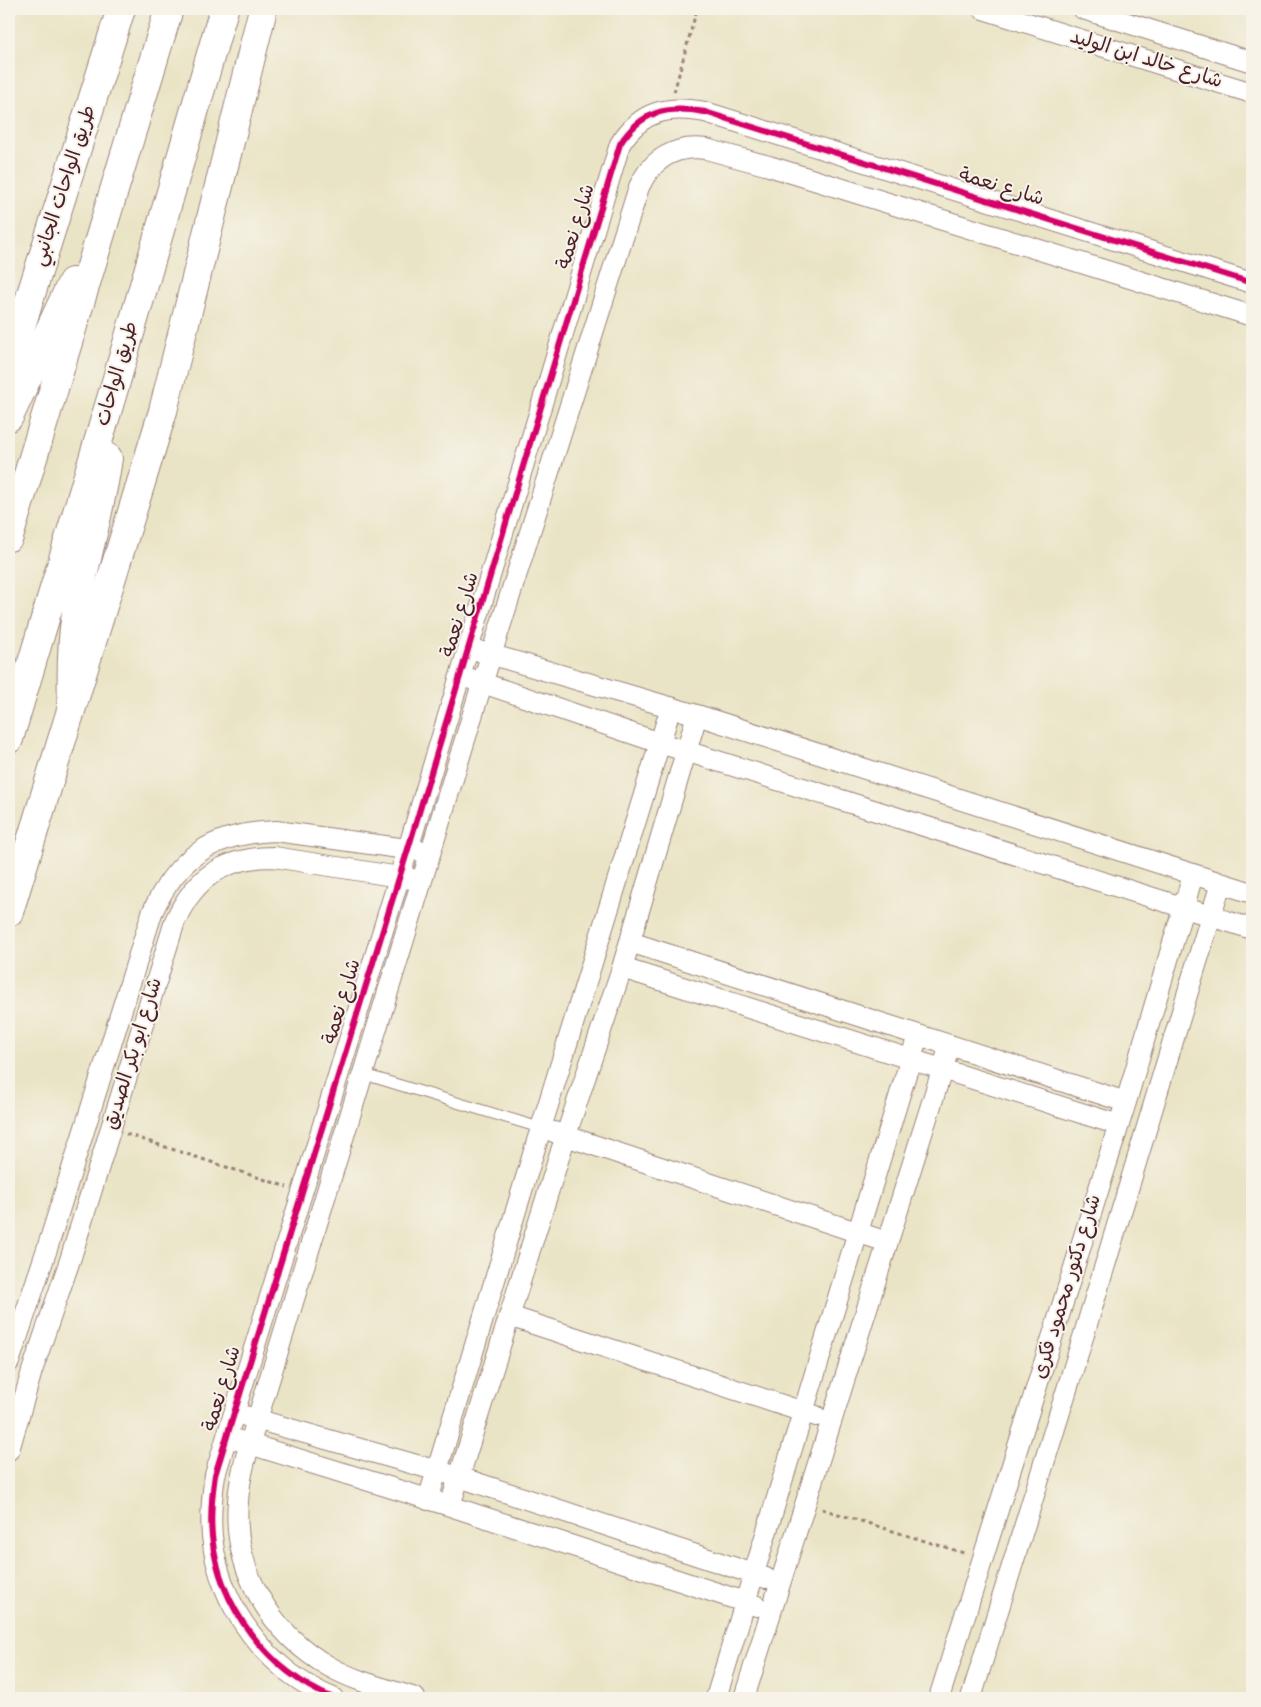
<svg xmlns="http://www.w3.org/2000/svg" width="1261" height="1707" viewBox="0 0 1261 1707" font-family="'Indie Flower','Playpen Sans Arabic',sans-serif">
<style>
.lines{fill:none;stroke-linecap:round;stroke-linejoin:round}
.lane-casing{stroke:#9a8278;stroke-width:12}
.street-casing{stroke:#9a8278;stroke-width:22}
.secondary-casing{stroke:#9a8278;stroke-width:30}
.highway-casing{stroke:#9a8278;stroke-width:30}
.path{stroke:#9a8278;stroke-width:3;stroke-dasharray:4 4;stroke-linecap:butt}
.lane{stroke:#fff;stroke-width:10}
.street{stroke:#fff;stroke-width:20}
.secondary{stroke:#fff;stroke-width:28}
.highway{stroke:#fff;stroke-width:28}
.cycleway-casing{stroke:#f7f3e8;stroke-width:9}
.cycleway{stroke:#d6006c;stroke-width:6}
.labels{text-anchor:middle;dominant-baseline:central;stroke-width:4;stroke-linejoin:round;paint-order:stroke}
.street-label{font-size:20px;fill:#4a1f2b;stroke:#f7f3e8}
</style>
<rect width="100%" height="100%" fill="#f7f3e8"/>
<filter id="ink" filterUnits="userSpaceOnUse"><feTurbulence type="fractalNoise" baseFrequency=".02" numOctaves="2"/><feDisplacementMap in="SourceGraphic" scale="10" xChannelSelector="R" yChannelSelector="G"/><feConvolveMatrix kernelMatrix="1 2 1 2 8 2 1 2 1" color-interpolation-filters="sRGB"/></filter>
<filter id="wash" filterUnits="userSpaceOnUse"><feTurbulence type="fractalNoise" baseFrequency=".0096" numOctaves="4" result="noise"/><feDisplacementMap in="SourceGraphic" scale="20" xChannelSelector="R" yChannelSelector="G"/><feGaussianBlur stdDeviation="1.12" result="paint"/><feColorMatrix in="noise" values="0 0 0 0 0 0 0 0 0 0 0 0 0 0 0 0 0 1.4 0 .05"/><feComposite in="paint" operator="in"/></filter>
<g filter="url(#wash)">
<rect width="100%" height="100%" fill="#eae4c6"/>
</g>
<g filter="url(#ink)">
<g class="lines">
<g class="lane-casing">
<path id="lane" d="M363,1074L541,1128"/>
</g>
<g class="street-casing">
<path id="street" d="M983,9L1252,93
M1083,9L1252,62
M479,651L697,715L1252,893
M471,679L660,743L1252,929
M630,942L1126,1102
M622,968L1119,1125
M554,1132L887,1242
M509,1316L816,1416
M9,1362L47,1249L152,913C177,856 214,833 276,831L421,851
M245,1416L459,1477L766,1578
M237,1440L450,1506L757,1606
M9,1450L32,1371L71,1257L175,921C195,877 225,857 274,857L412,879
M428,1500L541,1128L671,707
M450,1506L566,1135L622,968L697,715
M333,1698C268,1671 219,1607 212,1536C210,1515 212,1495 215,1475L408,849L620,144C641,111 667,105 705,112L1252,283
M415,1698C387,1689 357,1682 330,1667C271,1634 232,1569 238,1501C240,1473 249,1446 257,1420L482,684L639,187C652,159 675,145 706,149L769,166L1252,316
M716,1698L918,1035
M744,1698L950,1045
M939,1698L1126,1102L1193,875
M971,1698L1081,1344L1221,883"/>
</g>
<g class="secondary-casing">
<path id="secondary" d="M9,364L121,9
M9,912L163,411L263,9"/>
</g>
<g class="highway-casing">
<path id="highway" d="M9,417L72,282
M9,537L169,9
M72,706C71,675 71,644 76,613C84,561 101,511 108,458
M9,739L113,392L224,9"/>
</g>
<path class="path" d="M674,92L697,9
M126,1134L287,1187
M822,1509L967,1554"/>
<use href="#lane" class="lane"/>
<use href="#street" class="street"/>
<use href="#secondary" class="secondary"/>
<use href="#highway" class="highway"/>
<g class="cycleway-casing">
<path id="cycleway" d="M333,1698C268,1671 219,1607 212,1536C210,1515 212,1495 215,1475L408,849L620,144C641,111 667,105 705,112L1252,283"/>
</g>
<use href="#cycleway" class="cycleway"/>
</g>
</g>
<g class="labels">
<g class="street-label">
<text transform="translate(1146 60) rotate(17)">شارع خالد ابن الوليد</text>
<text transform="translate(65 186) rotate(-72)">طريق الواحات الجانبي</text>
<text transform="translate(1001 188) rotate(17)">شارع نعمة</text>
<text transform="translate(577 227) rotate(-73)">شارع نعمة</text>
<text transform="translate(118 374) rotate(-74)">طريق الواحات</text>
<text transform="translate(461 615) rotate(-73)">شارع نعمة</text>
<text transform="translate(343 1002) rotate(-73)">شارع نعمة</text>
<text transform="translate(134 1054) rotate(-73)">شارع ابو بكر الصديق</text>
<text transform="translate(1068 1287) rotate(-73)">شارع دكتور محمود فكرى</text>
<text transform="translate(223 1389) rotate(-73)">شارع نعمة</text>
</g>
</g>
<rect width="1261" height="1707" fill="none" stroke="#f7f3e8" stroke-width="30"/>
</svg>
